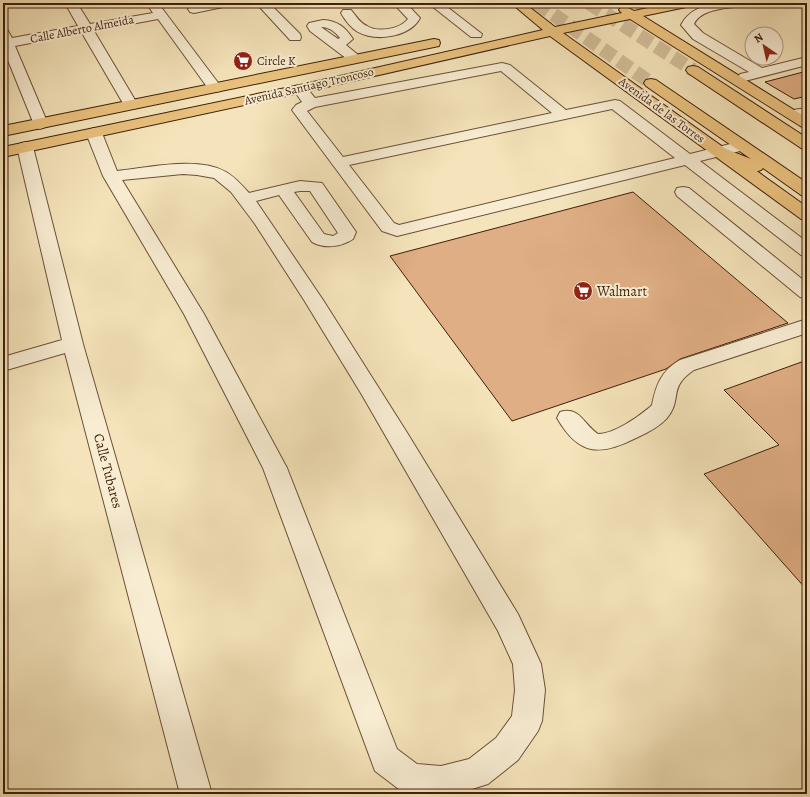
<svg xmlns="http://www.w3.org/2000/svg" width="810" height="797" viewBox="0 0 810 797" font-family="Alegreya,serif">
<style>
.building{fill:#e0ae84;stroke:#3f1f0a}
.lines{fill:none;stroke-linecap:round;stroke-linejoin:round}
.highway-tunnel{stroke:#d1bd98;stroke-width:14;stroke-dasharray:14 6;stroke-linecap:butt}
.minor-casing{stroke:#6c5036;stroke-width:2}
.major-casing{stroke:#3f1f0a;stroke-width:2}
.highway-casing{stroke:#3f1f0a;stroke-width:2}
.minor{fill:#f8edd3;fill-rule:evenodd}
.major{fill:#eac27e;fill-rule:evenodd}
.highway{fill:#eac27e;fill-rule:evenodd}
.labels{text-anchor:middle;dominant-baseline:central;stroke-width:4;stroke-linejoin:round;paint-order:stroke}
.far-street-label{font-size:12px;fill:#3f1f0a;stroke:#f8edd3}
.far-poi-label{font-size:12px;fill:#3f1f0a;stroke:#f8edd3;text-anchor:start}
.poi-label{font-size:14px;fill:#3f1f0a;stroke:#f8edd3;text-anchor:start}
.street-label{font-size:14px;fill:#3f1f0a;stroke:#f8edd3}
</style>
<rect width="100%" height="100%" fill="#f5e4bb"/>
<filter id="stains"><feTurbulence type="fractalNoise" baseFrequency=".005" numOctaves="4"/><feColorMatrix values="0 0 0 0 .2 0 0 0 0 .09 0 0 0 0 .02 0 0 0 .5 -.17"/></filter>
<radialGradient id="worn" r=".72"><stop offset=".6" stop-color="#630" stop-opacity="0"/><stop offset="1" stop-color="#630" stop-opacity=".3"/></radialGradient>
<path class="building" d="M807,71V96L794,99L765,82Z
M633,192L788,323L680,359L666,369L512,421L390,256Z
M807,360V590L704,474L779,445L724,390Z"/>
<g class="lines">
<path class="highway-tunnel" d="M537,3L651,83
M589,3L693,70"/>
<g class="minor-casing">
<path id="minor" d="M65,3H77L90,24L153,13L147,4L158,3L222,88L220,91L215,92L210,91L158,19L94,31L138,105L136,108L131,109L126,108L124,105L82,33L15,46L48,124L45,127L40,129L35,127L3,48V28L7,29L12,38L78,26Z
M206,3H230L228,6L194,13L190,12L188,9L190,6Z
M256,3H269L300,34L301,37L300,40H290Z
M393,3H406L420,18C410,37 376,42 358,32C351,28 345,20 341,13L343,10H351C356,16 360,23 367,26C378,33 400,29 408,19Z
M428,3H442L482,34L481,37H471Z
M715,3H740L738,6C724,9 701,9 694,24L703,33L762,68L807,57V65L745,81L740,80L738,77L740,74L749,72L693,39L681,25C688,11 700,7 715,3Z
M798,3H807V9L803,8Z
M323,20C338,21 345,27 353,39L346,45L363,59L361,62H351L310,31L307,26L309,23ZM321,27C330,27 335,32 340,38L338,39Z
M502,63L510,65L566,110L615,100L620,101L690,154L742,141L748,143L750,146L748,149L700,161L807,242V256L801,255L685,165L397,236L382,231L292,110L296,105L302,102L293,89L295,86C305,83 309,91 315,98ZM501,71L552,113L343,157L307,111L315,107ZM612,109L675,158L399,225L394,223L349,165Z
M807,108V116L791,118L786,117L784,114L786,111Z
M94,128L99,130L102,133L117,171C148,168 198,156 226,172C235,177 242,185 249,193L300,181L322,183L356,232L353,239C341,247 325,249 312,242L279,195L256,201L323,300L406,431L518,614L541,664L545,690L542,721L538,731L518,760L488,784L456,794H409L400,790L375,771L263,468L184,314L103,176L86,133L89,130ZM183,174L197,175L214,178L231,192L255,224L304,300L362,395L498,631L513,664L515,690L512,716L496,738L469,759L441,766L417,764L397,749L287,468L204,314L122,180ZM300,191H310L338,233L333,236L324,234L294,192Z
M25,142L31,144L33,147L83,344L212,794H180L65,353L3,371V357L62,340L17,147L19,144Z
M683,187L689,188L807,283V299L800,297L677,196L675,192L677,188Z
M807,319V333L694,370C667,388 683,399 667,418C659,427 647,433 636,438C600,456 579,456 557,418L560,412C580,406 583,424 598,434C614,434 638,417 650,407L652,405C656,385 661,371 680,360Z"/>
</g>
<g class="major-casing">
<path id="major" d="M511,3H524L555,27L622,13L619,10L621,7L625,6L634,11L670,3H693L691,6L643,16L807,118V129L802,127L630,19L563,33L807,207V220L801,219L550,36L300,93L3,157V147L300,85L543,30Z
M434,39L439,40L440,43L439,46L3,136V126Z"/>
</g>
<g class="highway-casing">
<path id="highway" d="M693,66L698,67L807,138V150L801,148L688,73L686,70L688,67Z
M651,79L656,80L807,183V196L801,195L763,168L761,170L755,172L749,170L714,155L712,152L714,149L720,147L726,149L751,159L646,86L644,83L646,80Z"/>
</g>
<use href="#minor" class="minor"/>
<use href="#major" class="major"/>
<use href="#highway" class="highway"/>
</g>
<defs>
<g id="supermarket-disc" transform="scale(1)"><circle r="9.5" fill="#8f2418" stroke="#f8edd3"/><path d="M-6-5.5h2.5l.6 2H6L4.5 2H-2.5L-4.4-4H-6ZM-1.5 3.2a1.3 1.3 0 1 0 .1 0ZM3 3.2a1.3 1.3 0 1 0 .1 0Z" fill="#fff"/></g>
</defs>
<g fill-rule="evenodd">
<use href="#supermarket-disc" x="243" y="61"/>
<use href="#supermarket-disc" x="583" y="291"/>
</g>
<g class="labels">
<g class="far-street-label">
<text transform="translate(82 29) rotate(-11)">Calle Alberto Almeida</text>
<text transform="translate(309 86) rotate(-13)">Avenida Santiago Troncoso</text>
<text transform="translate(662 110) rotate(36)">Avenida de las Torres</text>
</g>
<g class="far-poi-label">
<text x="257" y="61">Circle K</text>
</g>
<g class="poi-label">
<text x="597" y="291">Walmart</text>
</g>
<g class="street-label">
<text transform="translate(108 471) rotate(75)">Calle Tubares</text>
</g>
</g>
<rect width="810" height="797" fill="none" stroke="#f5e4bb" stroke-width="16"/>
<rect x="4" y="4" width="802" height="789" fill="none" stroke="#3f1f0a" stroke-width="2"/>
<rect x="8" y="8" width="794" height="781" fill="none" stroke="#3f1f0a"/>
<g transform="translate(764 46) rotate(326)"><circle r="19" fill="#f8edd3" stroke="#ae9b83"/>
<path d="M0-3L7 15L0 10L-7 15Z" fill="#8f2418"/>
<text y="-6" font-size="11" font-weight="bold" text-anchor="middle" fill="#3f1f0a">N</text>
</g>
<rect width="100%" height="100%" filter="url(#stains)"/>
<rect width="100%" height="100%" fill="url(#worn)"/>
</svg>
